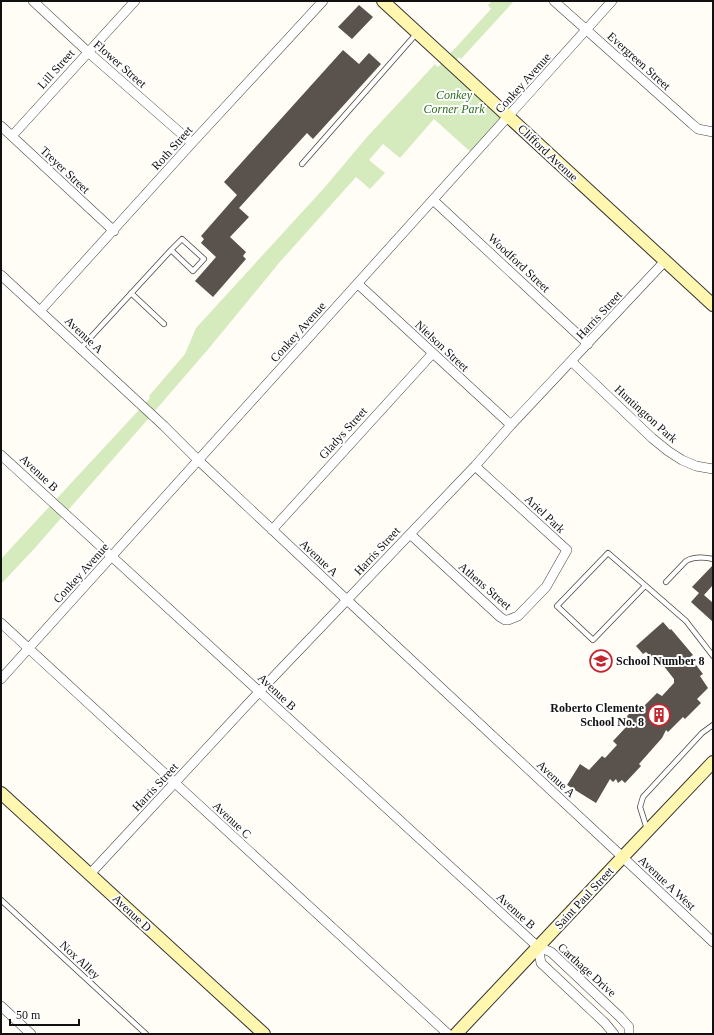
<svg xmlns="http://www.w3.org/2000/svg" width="714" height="1035" viewBox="0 0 714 1035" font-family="Georgia,serif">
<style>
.green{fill:#d5ebbd}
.building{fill:#5a524d}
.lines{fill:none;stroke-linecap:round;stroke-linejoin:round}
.lane-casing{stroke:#444;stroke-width:6}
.street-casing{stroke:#444;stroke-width:10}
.secondary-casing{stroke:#333;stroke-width:14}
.lane{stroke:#fff;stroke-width:4.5}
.street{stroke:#fff;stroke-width:9}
.secondary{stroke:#fff6b0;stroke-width:12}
.labels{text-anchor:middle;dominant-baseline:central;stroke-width:4;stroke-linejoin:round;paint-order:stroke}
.street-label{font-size:12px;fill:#111;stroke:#fff}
.park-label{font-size:12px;font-style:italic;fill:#2f6b1f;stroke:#fff}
.poi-label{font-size:12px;font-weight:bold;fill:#111;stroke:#fff;text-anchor:start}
</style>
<rect width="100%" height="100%" fill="#fffdf5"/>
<path class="green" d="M492,1H514L461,59L459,57L452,65L509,117L474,155L434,119L400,158L383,144L369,160L385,173L370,189L356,177L279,263L210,347L142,426L34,549L1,584V559L61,494L150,398L149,396L185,354L196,328L325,187L367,137L435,64L438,67L491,9L488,5Z"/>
<path class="building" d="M359,5L373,17L352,39L338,27Z
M343,50L359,64L369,53L381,64L313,139L307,133L239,208L249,217L230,237L246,252L243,256L246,259L213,297L195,281L216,257L201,243L204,239L201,236L237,195L224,182Z
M713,565V585L704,595L713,603V622L691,602L699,593L692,587Z
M663,622L670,630L671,629L693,655L690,657L703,674L700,676L708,688L697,699L701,703L685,719L683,717L668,732L666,730L662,738L639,764L641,766L625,783L622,780L618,783L616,779L613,782L610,779L596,803L567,785L580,764L589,770L602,756L605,758L617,745L613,741L628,725L623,720L633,710L635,712L641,707L642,708L657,693L662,696L674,683V679L663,665L662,667L646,652L643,654L636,646Z"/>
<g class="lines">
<g class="lane-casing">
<path id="lane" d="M302,164L417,33
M131,293L164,324
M80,349L171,250L193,271L204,259L182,239L171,250
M666,582L686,561C695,556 704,557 713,559
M645,586L593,640L557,606L608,553L686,621L713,656
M647,829L640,807L643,797L702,733L713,725
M1,900L146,1034"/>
</g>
<g class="street-casing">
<path id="street" d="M33,1L88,52L192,143
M554,1L692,124L698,129L713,132
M1,126L114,231
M12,136L135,1
M433,200L588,344
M1,275L164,426L198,460L347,600L615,850L713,942
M358,284L511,425
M40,311L192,143L323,1
M571,361L652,438L668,451L682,460L696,466L713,469
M1,455L538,947L551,952L620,1017L629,1027V1034
M272,530L433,353
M410,534L500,617L505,620H508L518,616L546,587L567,550L475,466
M1,623L448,1034
M1,679L612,1
M90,874L259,692L475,466L511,425L665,261
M538,947L541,963L605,1023L614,1034
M1,1006L31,1034"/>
</g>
<g class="secondary-casing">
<path id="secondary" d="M383,1L713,305
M1,793L264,1034
M456,1034L617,863L713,762"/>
</g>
<use href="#lane" class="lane"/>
<use href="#street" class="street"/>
<use href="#secondary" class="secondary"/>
</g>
<defs>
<g id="school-ring" transform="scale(1.15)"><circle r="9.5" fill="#fff" stroke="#c4262e" stroke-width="1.5"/><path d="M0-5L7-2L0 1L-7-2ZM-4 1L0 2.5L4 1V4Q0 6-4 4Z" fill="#c4262e"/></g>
<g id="building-ring" transform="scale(1.15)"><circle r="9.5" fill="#fff" stroke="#c4262e" stroke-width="1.5"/><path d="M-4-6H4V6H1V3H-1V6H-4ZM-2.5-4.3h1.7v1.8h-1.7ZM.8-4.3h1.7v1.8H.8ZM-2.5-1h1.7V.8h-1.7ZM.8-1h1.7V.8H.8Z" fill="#c4262e"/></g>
</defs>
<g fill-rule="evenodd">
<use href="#school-ring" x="601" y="661"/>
<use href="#building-ring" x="659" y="715"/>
</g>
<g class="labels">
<g class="street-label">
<text transform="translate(639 61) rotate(42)">Evergreen Street</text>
<text transform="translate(120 64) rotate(41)">Flower Street</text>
<text transform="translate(56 69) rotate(-48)">Lill Street</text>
<text transform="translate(523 83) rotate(-48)">Conkey Avenue</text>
<text transform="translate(172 148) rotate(-48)">Roth Street</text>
<text transform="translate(548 153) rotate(43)">Clifford Avenue</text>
<text transform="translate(65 170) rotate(43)">Treyer Street</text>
<text transform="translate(519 263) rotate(43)">Woodford Street</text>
<text transform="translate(599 315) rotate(-47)">Harris Street</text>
<text transform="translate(298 332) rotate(-48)">Conkey Avenue</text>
<text transform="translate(84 335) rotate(43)">Avenue A</text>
<text transform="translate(442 346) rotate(43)">Nielson Street</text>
<text transform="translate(646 414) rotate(42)">Huntington Park</text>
<text transform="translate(343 433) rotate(-48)">Gladys Street</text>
<text transform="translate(39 473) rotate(43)">Avenue B</text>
<text transform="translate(545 514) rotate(43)">Ariel Park</text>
<text transform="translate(377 551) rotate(-47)">Harris Street</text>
<text transform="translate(319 558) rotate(43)">Avenue A</text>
<text transform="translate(81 573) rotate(-48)">Conkey Avenue</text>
<text transform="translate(485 586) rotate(41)">Athens Street</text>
<text transform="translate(277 692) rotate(43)">Avenue B</text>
<text transform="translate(556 779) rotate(43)">Avenue A</text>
<text transform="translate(155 787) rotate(-47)">Harris Street</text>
<text transform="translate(232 820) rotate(43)">Avenue C</text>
<text transform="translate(667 883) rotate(43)">Avenue A West</text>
<text transform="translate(584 898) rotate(-47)">Saint Paul Street</text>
<text transform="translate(516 911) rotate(42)">Avenue B</text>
<text transform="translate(132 913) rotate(43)">Avenue D</text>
<text transform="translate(80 960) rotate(43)">Nox Alley</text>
<text transform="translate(587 970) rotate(42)">Carthage Drive</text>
</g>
<g class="park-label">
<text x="454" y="95">Conkey<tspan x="454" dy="14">Corner Park</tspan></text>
</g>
<g class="poi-label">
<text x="616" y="661">School Number 8</text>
<text x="644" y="708" text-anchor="end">Roberto Clemente<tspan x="644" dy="14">School No. 8</tspan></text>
</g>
</g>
<rect width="714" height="1035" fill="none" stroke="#111111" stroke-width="4"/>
<path d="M10 1019v6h69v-6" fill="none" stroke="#111111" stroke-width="2"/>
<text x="16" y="1019" font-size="12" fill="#111111" stroke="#ffffff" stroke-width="3" paint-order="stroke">50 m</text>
</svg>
